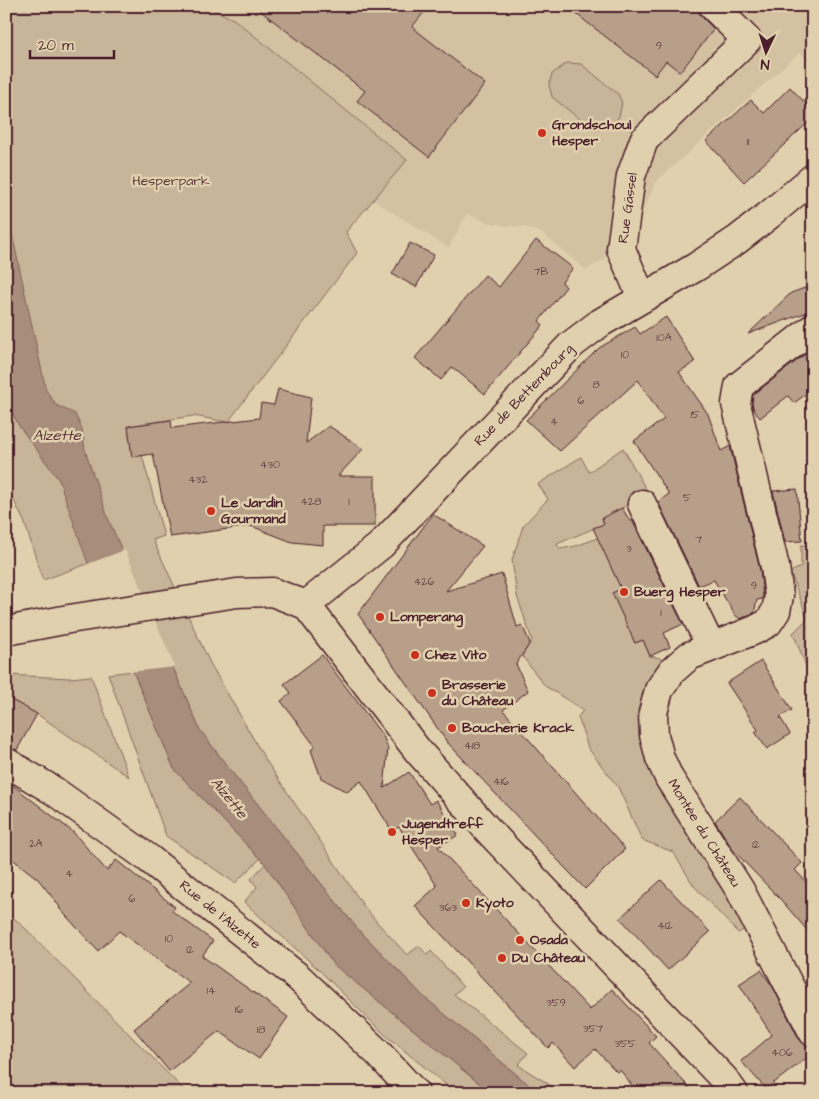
<svg xmlns="http://www.w3.org/2000/svg" width="819" height="1099" viewBox="0 0 819 1099" font-family="'Architects Daughter',sans-serif">
<style>
.built{fill:#d4c1a2}
.green{fill:#c8b498;stroke:#896a62}
.water{fill:#a88c7b;stroke:#82605b}
.pier{fill:#e1d0ad}
.building{fill:#b79f89;stroke:#4a1f2b}
.lines{fill:none;stroke-linecap:round;stroke-linejoin:round}
.minor-casing{stroke:#4a1f2b;stroke-width:31}
.major-casing{stroke:#4a1f2b;stroke-width:31}
.minor{stroke:#e1d0ad;stroke-width:28}
.major{stroke:#e1d0ad;stroke-width:28}
.poi-dot{fill:#c8321e;stroke:#e1d0ad;stroke-width:2}
.labels{text-anchor:middle;dominant-baseline:central;stroke-width:5;stroke-linejoin:round;paint-order:stroke}
.number-label{font-size:11px;fill:#653f42}
.poi-label{font-size:14px;font-weight:bold;fill:#4a1f2b;stroke:#e1d0ad;text-anchor:start}
.park-label{font-size:14px;fill:#5d353b;stroke:#e1d0ad}
.street-label{font-size:14px;fill:#4a1f2b;stroke:#e1d0ad}
.water-label{font-size:15px;font-style:italic;fill:#5d353b;stroke:#e1d0ad}
</style>
<rect width="100%" height="100%" fill="#e1d0ad"/>
<filter id="ink" filterUnits="userSpaceOnUse"><feTurbulence type="fractalNoise" baseFrequency=".02" numOctaves="2"/><feDisplacementMap in="SourceGraphic" scale="10" xChannelSelector="R" yChannelSelector="G"/><feConvolveMatrix kernelMatrix="1 2 1 2 8 2 1 2 1" color-interpolation-filters="sRGB"/></filter>
<g filter="url(#ink)">
<path class="built" d="M206,6H813V62L799,53L662,176L655,183L638,224L613,217L605,259L586,270L543,234L525,227L505,226L486,222L467,214L449,248L373,200L407,160L235,20Z"/>
<path class="green" d="M6,6H206L235,20L407,160L346,232L357,253L228,422L193,416L128,426L132,456L142,455L164,536L153,540L210,663L265,759L363,905L376,921L407,955L419,946L427,955L431,951L463,987L454,994L528,1053L518,1065L563,1093H542L529,1085L423,996L356,927L231,771L200,730L123,551L43,580L24,521L6,485Z
M567,63L581,64L618,94L622,103L619,117L607,129H592L552,97L549,85L552,74Z
M623,448L647,491L622,508L602,518L604,524L557,544L560,549L576,546L598,538L621,589L613,593L635,643L643,640L650,656L660,658L664,665L642,713L747,928L738,933L694,886L673,852L642,840L618,787L588,748L578,717L583,710L545,686L522,656L532,640L517,596L512,560L523,526L548,499L538,484L581,457L589,472Z
M813,530V683L793,633L807,619L803,606L790,572L801,567V545H810Z
M133,671L174,769L260,859L235,883L166,836L108,674Z
M6,675L70,678L91,676L129,777L37,714L6,697Z
M265,864L333,964L491,1093H456L384,1034L318,969L244,902L257,887L251,879Z
M6,911L25,928L187,1093H6Z"/>
<path class="water" d="M6,206L46,390L56,405L75,414L82,429L85,450L108,518L200,730L231,771L356,927L423,996L529,1085L542,1093H491L333,964L265,864L174,769L88,564L59,480L19,426L9,407L6,395Z"/>
<path class="pier" d="M125,550L175,667L130,672L85,565Z"/>
<path class="building" d="M254,6H429L412,27L485,84L429,157L357,101L365,91Z
M566,6H694L702,17L714,29L680,72L666,61L655,75Z
M790,87L813,111V118L744,182L706,141L751,100L764,113Z
M536,240L573,268L562,282L566,287L539,321L543,325L485,394L452,367L441,380L415,358L485,275L499,287Z
M410,243L434,255L416,287L392,274Z
M813,285V310L748,334L791,293Z
M666,317L695,362L679,372L708,414L721,451L730,446L760,570L763,596L762,599L757,600L754,613L740,619L735,615L714,580L699,586L658,502L669,494L634,441L664,419L638,380L560,451L526,420L599,348L635,327L640,334Z
M813,348V389L794,403L788,396L760,418L754,410L752,403L753,395Z
M278,389L311,397L306,443L329,426L363,449L338,476H375V526H323V545L292,542L251,526L170,537L153,454L132,457L128,426L171,420L172,428L259,418L261,403L274,405Z
M797,489L802,541L785,542L773,491Z
M622,508L630,521L632,520L683,624L664,633L670,647L650,656L643,640L635,643L612,593L621,589L593,528L604,524L602,518Z
M433,514L483,546L446,591L502,574L517,627L522,625L530,643L516,664L528,691L503,710L625,849L585,889L447,742L358,614Z
M322,655L383,736L388,748L384,788L409,772L430,804L436,800L458,835L438,847L590,1010L612,989L656,1036L649,1043L694,1093H638L620,1070L617,1072L595,1049L575,1067L553,1043L548,1048L415,906L437,886L399,827L392,831L361,781L347,792L321,778L311,750L315,746L281,701L291,693L284,684Z
M761,661L792,710L780,717L790,734L767,749L755,732L758,730L727,683Z
M6,697L37,714L17,750L6,746Z
M6,780L73,832L107,871L116,860L175,907L172,911L213,941L202,956L288,1017L259,1059L219,1031L169,1071L134,1029L190,983L119,931L98,951L59,908L60,907L38,879L6,854Z
M740,797L802,863L795,870L813,889V937L781,900L733,850L715,821Z
M661,880L710,932L668,970L620,918Z
M761,970L773,987L799,1039L805,1045L813,1048V1053L766,1089L741,1061L772,1035L739,984Z"/>
<g class="lines">
<g class="minor-casing">
<path id="minor" d="M642,298L621,249L631,176L644,140L747,40L713,6
M813,328L739,386L736,404L775,567L779,596L776,611L768,623L755,630L689,656L672,671L659,690L653,713L654,735L660,758L669,778L740,890L813,1032
M642,504L711,647
M6,762L54,791L148,858L298,977L378,1053L415,1093"/>
</g>
<g class="major-casing">
<path id="major" d="M306,605L381,545L571,345L600,323L696,267L737,240L769,215L813,178
M6,631L69,619L237,593L272,592L306,605L418,751L487,829L724,1079L734,1093"/>
</g>
<use href="#minor" class="minor"/>
<use href="#major" class="major"/>
</g>
</g>
<g class="poi-dot">
<circle cx="542" cy="133" r="5"/>
<circle cx="211" cy="511" r="5"/>
<circle cx="624" cy="592" r="5"/>
<circle cx="380" cy="617" r="5"/>
<circle cx="415" cy="655" r="5"/>
<circle cx="432" cy="693" r="5"/>
<circle cx="452" cy="728" r="5"/>
<circle cx="392" cy="832" r="5"/>
<circle cx="466" cy="903" r="5"/>
<circle cx="520" cy="940" r="5"/>
<circle cx="502" cy="958" r="5"/>
</g>
<g class="labels">
<g class="number-label">
<text x="659" y="45">9</text>
<text x="748" y="141">11</text>
<text x="541" y="271">7B</text>
<text x="664" y="337">10A</text>
<text x="625" y="354">10</text>
<text x="596" y="384">8</text>
<text x="581" y="400">6</text>
<text x="695" y="414">15</text>
<text x="554" y="421">4</text>
<text x="270" y="464">430</text>
<text x="198" y="479">432</text>
<text x="687" y="497">5</text>
<text x="311" y="501">428</text>
<text x="349" y="501">1</text>
<text x="699" y="539">7</text>
<text x="629" y="548">3</text>
<text x="424" y="581">426</text>
<text x="754" y="585">9</text>
<text x="661" y="612">1</text>
<text x="472" y="745">418</text>
<text x="501" y="781">416</text>
<text x="36" y="843">2A</text>
<text x="756" y="844">12</text>
<text x="69" y="873">4</text>
<text x="132" y="898">6</text>
<text x="448" y="907">363</text>
<text x="665" y="925">412</text>
<text x="169" y="938">10</text>
<text x="190" y="949">12</text>
<text x="211" y="990">14</text>
<text x="556" y="1002">359</text>
<text x="239" y="1009">16</text>
<text x="593" y="1028">357</text>
<text x="261" y="1029">18</text>
<text x="625" y="1043">355</text>
<text x="782" y="1052">406</text>
</g>
<g class="poi-label">
<text x="552" y="125">Grondschoul<tspan x="552" dy="16">Hesper</tspan></text>
<text x="221" y="503">Le Jardin<tspan x="221" dy="16">Gourmand</tspan></text>
<text x="634" y="592">Buerg Hesper</text>
<text x="390" y="617">Lomperang</text>
<text x="425" y="655">Chez Vito</text>
<text x="442" y="685">Brasserie<tspan x="442" dy="16">du Château</tspan></text>
<text x="462" y="728">Boucherie Krack</text>
<text x="402" y="824">Jugendtreff<tspan x="402" dy="16">Hesper</tspan></text>
<text x="476" y="903">Kyoto</text>
<text x="530" y="940">Osada</text>
<text x="512" y="958">Du Château</text>
</g>
<g class="park-label">
<text x="171" y="181">Hesperpark</text>
</g>
<g class="street-label">
<text transform="translate(628 208) rotate(-82)">Rue Gässel</text>
<text transform="translate(524 395) rotate(-46)">Rue de Bettembourg</text>
<text transform="translate(704 833) rotate(58)">Montée du Château</text>
<text transform="translate(220 915) rotate(39)">Rue de l'Alzette</text>
</g>
<g class="water-label">
<text x="57" y="435">Alzette</text>
<text transform="translate(229 798) rotate(51)">Alzette</text>
</g>
</g>
<rect width="819" height="1099" fill="none" stroke="#e1d0ad" stroke-width="25"/>
<rect x="12" y="12" width="794" height="1074" fill="none" stroke="#4a1f2b" stroke-width="2" filter="url(#ink)"/>
<g transform="translate(766 52) rotate(184)" stroke="#e1d0ad" stroke-width="4" paint-order="stroke">
<path d="M0-4L9 19L0 12L-9 19Z" fill="#4a1f2b"/>
<text y="-8" font-size="14" font-weight="bold" text-anchor="middle" fill="#4a1f2b">N</text>
</g>
<path d="M30 50v8h84v-8" fill="none" stroke="#4a1f2b" stroke-width="2.5"/>
<text x="38" y="50" font-size="15" fill="#4a1f2b" stroke="#e1d0ad" stroke-width="4" paint-order="stroke">20 m</text>
</svg>
